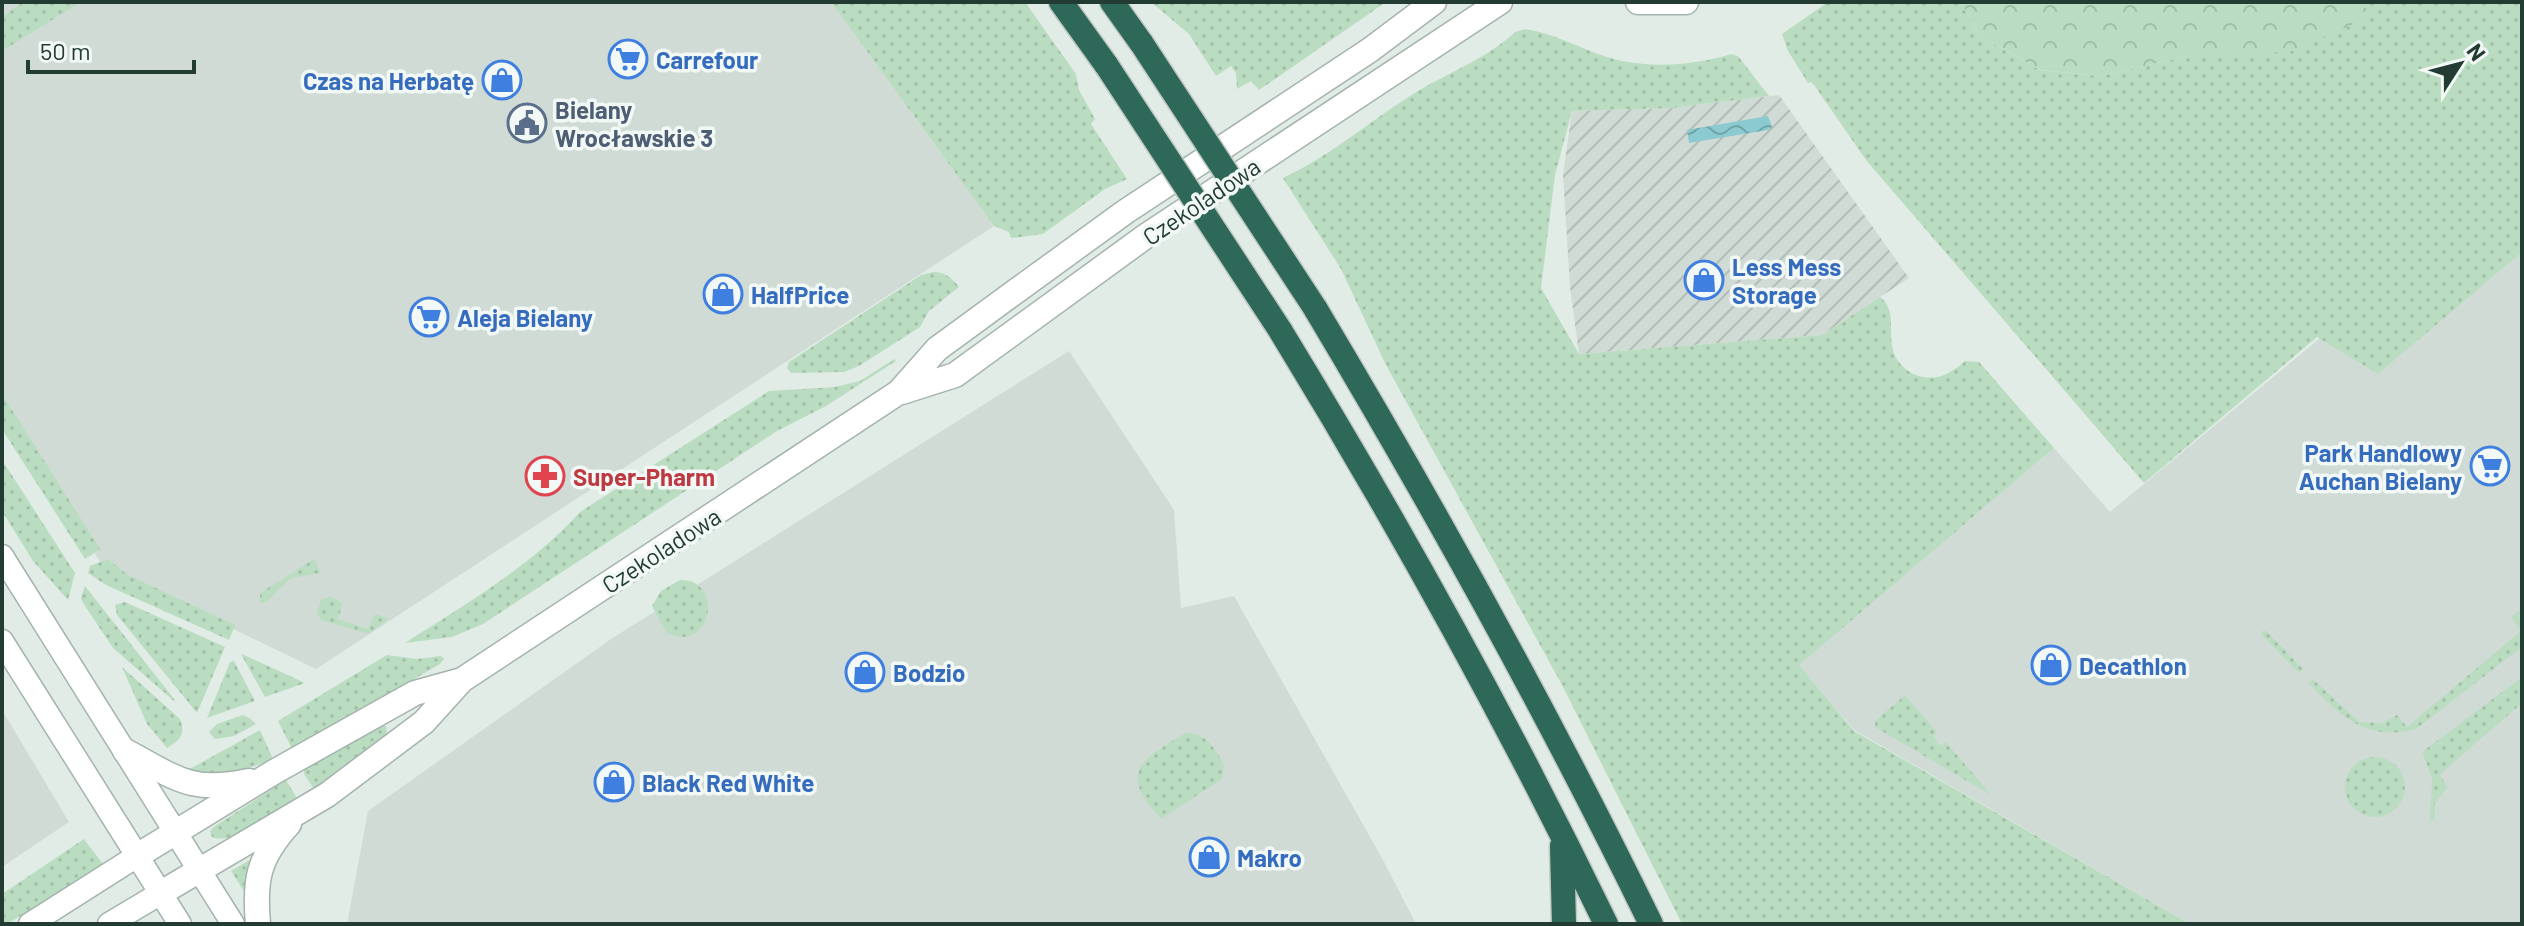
<svg xmlns="http://www.w3.org/2000/svg" width="2524" height="926" viewBox="0 0 2524 926" font-family="Barlow,sans-serif">
<style>
.built{fill:#d0dbd5}
.industrial{fill:url(#industrial-furrows)}
.grass{fill:url(#grass-dots)}
.forest{fill:url(#forest-crowns)}
.water{fill:url(#water-waves)}
.lines{fill:none;stroke-linecap:round;stroke-linejoin:round}
.minor-casing{stroke:#a4b4ad;stroke-width:25}
.tertiary-casing{stroke:#a4b4ad;stroke-width:27}
.secondary-casing{stroke:#a0b7ad;stroke-width:27}
.motorway-casing{stroke:#c1c8c6;stroke-width:27}
.minor{stroke:#fff;stroke-width:22}
.tertiary{stroke:#fff;stroke-width:24}
.secondary{stroke:#fff;stroke-width:24}
.motorway{stroke:#2e6858;stroke-width:24}
.motorway-bridge-casing{stroke:#c1c8c6;stroke-width:27;stroke-linecap:butt}
.motorway-bridge{stroke:#2e6858;stroke-width:24}
.labels{text-anchor:middle;dominant-baseline:central;stroke-width:7;stroke-linejoin:round;paint-order:stroke}
.shop-label{font-size:24px;font-weight:bold;fill:#366cbe;stroke:#f2f8f5;text-anchor:start}
.service-label{font-size:24px;font-weight:bold;fill:#4e5e75;stroke:#f2f8f5;text-anchor:start}
.street-label{font-size:24px;fill:#223c33;stroke:#f2f8f5}
.health-label{font-size:24px;font-weight:bold;fill:#be3a42;stroke:#f2f8f5;text-anchor:start}
</style>
<defs>
<pattern id="industrial-furrows" width="10" height="10" patternUnits="userSpaceOnUse" patternTransform="scale(2)"><rect width="10" height="10" fill="#d0dbd5"/><path d="M-1 1l2-2M0 10L10 0M9 11l2-2" fill="none" stroke="#b2bdb7"/></pattern>
<pattern id="grass-dots" width="8" height="8" patternUnits="userSpaceOnUse" patternTransform="scale(2)"><rect width="8" height="8" fill="#baddc1"/><path d="M2 2h.1M6 6h.1" fill="none" stroke="#a0bfa6" stroke-width="1.8" stroke-linecap="round"/></pattern>
<pattern id="forest-crowns" width="20" height="18" patternUnits="userSpaceOnUse" patternTransform="scale(2)"><rect width="20" height="18" fill="#baddc1"/><path d="M2 6a3 3 0 1 1 6 0M12 15a3 3 0 1 1 6 0" fill="none" stroke="#a0bfa6"/></pattern>
<pattern id="water-waves" width="16" height="10" patternUnits="userSpaceOnUse" patternTransform="scale(2)"><rect width="16" height="10" fill="#8acad0"/><path d="M0 5q4-4 8 0t8 0" fill="none" stroke="#70a5a9"/></pattern>
</defs>
<rect width="100%" height="100%" fill="#e1ece6"/>
<path class="built" d="M2,2H831L994,226L316,669L103,566L2,407Z
M2522,171V924H2190L1854,730L1798,665L2054,448L2110,512Z
M1069,351L1174,510L1181,608L1234,596L1383,860L1416,924H347L368,811L611,639Z
M2,710L69,822L2,867Z"/>
<path class="industrial" d="M1779,95L1909,278L1822,335L1579,354L1570,287L1563,175L1572,111L1671,108Z"/>
<path class="grass" d="M23,2H81L2,51V17Z
M831,2H1025L1076,74L1079,90L1095,119L1091,124L1127,179L1105,189L1043,234L1011,238L1009,232L994,226Z
M1151,2H1386L1259,90L1251,81L1237,89L1236,73L1231,66L1216,76L1189,34Z
M1828,2H1961L1979,35L2040,70L2100,76L2188,56H2233L2373,15L2358,2H2522V252L2378,374L2317,337L2144,483L1866,160L1812,82L1808,83L1788,51L1782,34Z
M1525,29C1553,33 1580,48 1607,57C1644,69 1694,66 1731,54L1738,56L1769,96L1671,108L1572,111L1555,175L1541,288L1579,354L1822,335L1880,297C1897,310 1888,332 1893,350C1899,372 1924,383 1944,375C1952,372 1959,366 1965,361L1979,362L2054,448L1799,665L1854,731L2190,924H1682L1562,685L1386,365L1341,269L1283,178C1335,154 1376,115 1425,87C1455,70 1490,56 1515,32Z
M933,272C945,272 952,278 959,287L929,311L920,327L859,366L844,372L791,373L787,368L789,362L921,275Z
M894,359L896,361L826,406L777,431L483,624L452,637L405,643C466,604 531,566 580,512L769,391L835,387L860,381Z
M2,394L100,549L85,559L2,429Z
M2,460L75,573L68,600L33,561L2,511Z
M108,559L128,575L235,625L229,640L106,585L88,573L90,566Z
M314,559L321,573L291,578L266,602L260,603V593Z
M680,580C726,579 711,657 666,632L652,606L661,591Z
M85,586L175,700L174,701L113,648L83,603L81,598Z
M330,596L343,603L338,619L368,629L375,614L389,618L369,634L321,620L317,613L321,600Z
M125,602L225,647L197,713L117,615L115,605Z
M2520,611L2522,614V647L2416,729C2366,742 2340,716 2309,683L2313,679L2359,722L2383,723L2397,715L2407,727L2521,631L2511,617Z
M2265,630L2303,669L2299,673L2262,635L2261,632Z
M241,654H242L305,683L265,697Z
M387,655L417,659L441,656L444,659L440,664L294,749L291,747L278,721Z
M234,661L255,701L207,718L230,662Z
M122,667L180,719C186,734 180,740 167,748L147,724Z
M2522,677V703L2439,775L2448,787L2435,803V818L2430,822L2432,778L2422,752Z
M1905,695L1937,732L1933,736L1941,746L1946,742L1991,795L1875,727V721Z
M243,715L251,719L256,724L234,736L215,739L209,732L217,724Z
M381,725L386,726L387,734L314,789L304,774V769Z
M260,730L273,759C241,772 222,777 188,770Z
M1185,733C1207,733 1214,747 1224,765L1222,779L1161,819C1116,771 1142,760 1185,733Z
M2345 787a30 30 0 1 1 60 0a30 30 0 1 1-60 0Z
M286,780L298,800C278,812 234,846 212,837L210,831L215,826Z
M84,839L103,864L7,924H2V894Z
M255,857L246,892L245,893L231,871Z"/>
<path class="forest" d="M1961,2H2358L2374,15L2292,51L2233,56H2188L2100,76L2040,70L1979,35Z"/>
<path class="water" d="M1768,116L1772,127L1768,130L1689,143L1687,130Z"/>
<g class="lines">
<g class="minor-casing">
<path id="minor" d="M2,556L233,924
M2,641L180,924
M30,924L137,856
M109,924L161,893"/>
</g>
<g class="tertiary-casing">
<path id="tertiary" d="M902,392L955,375L1146,236L1500,2
M125,751C175,777 190,794 249,781
M137,856L274,772L415,693L462,680
M161,893L327,795L424,722L462,680L899,392L937,349L1019,289L1125,212L1370,50L1434,2
M258,924C254,880 258,858 289,824"/>
</g>
<g class="secondary-casing">
<path id="secondary" d="M1638,2H1686"/>
</g>
<g class="motorway-casing">
<path id="motorway" d="M1061,2L1107,66
M1112,2L1142,44
M1315,308C1435,509 1548,713 1651,924
M1280,330C1398,523 1507,720 1606,924
M1562,846L1564,924"/>
</g>
<use href="#minor" class="minor"/>
<use href="#tertiary" class="tertiary"/>
<use href="#secondary" class="secondary"/>
<use href="#motorway" class="motorway"/>
<g class="motorway-bridge-casing">
<path id="motorway-bridge" d="M1142,44L1315,308
M1107,66L1280,330"/>
</g>
<use href="#motorway-bridge" class="motorway-bridge"/>
</g>
<defs>
<g id="supermarket-ring" transform="scale(2)"><circle r="9.5" fill="#f2f8f5" stroke="#3f7fe0" stroke-width="1.5"/><path d="M-6-5.5h2.5l.6 2H6L4.5 2H-2.5L-4.4-4H-6ZM-1.5 3.2a1.3 1.3 0 1 0 .1 0ZM3 3.2a1.3 1.3 0 1 0 .1 0Z" fill="#3f7fe0"/></g>
<g id="shop-ring" transform="scale(2)"><circle r="9.5" fill="#f2f8f5" stroke="#3f7fe0" stroke-width="1.5"/><path d="M-5-2.5h2.3a2.7 3.5 0 0 1 5.4 0H5L5.5 6h-11ZM-1.5-2.5h3a1.5 2.3 0 0 0-3 0Z" fill="#3f7fe0"/></g>
<g id="civic-ring" transform="scale(2)"><circle r="9.5" fill="#f2f8f5" stroke="#5c6f8a" stroke-width="1.5"/><path d="M-.6-6.5H3V-4.5H.6V-3L4-1V1h2V6H-6V1h2V-1L-.6-3ZM-1.2 2.5V6h2.4V2.5Z" fill="#5c6f8a"/></g>
<g id="pharmacy-ring" transform="scale(2)"><circle r="9.5" fill="#f2f8f5" stroke="#e0444e" stroke-width="1.5"/><path d="M-2-6h4v4h4v4h-4v4h-4v-4h-4v-4h4Z" fill="#e0444e"/></g>
</defs>
<g fill-rule="evenodd">
<use href="#supermarket-ring" x="628" y="59"/>
<use href="#shop-ring" x="502" y="80"/>
<use href="#civic-ring" x="527" y="123"/>
<use href="#shop-ring" x="1704" y="280"/>
<use href="#shop-ring" x="723" y="294"/>
<use href="#supermarket-ring" x="429" y="317"/>
<use href="#supermarket-ring" x="2490" y="466"/>
<use href="#pharmacy-ring" x="545" y="476"/>
<use href="#shop-ring" x="2051" y="665"/>
<use href="#shop-ring" x="865" y="672"/>
<use href="#shop-ring" x="614" y="782"/>
<use href="#shop-ring" x="1209" y="857"/>
</g>
<g class="labels">
<g class="shop-label">
<text x="656" y="59">Carrefour</text>
<text x="474" y="80" text-anchor="end">Czas na Herbatę</text>
<text x="1732" y="266">Less Mess<tspan x="1732" dy="28">Storage</tspan></text>
<text x="751" y="294">HalfPrice</text>
<text x="457" y="317">Aleja Bielany</text>
<text x="2462" y="452" text-anchor="end">Park Handlowy<tspan x="2462" dy="28">Auchan Bielany</tspan></text>
<text x="2079" y="665">Decathlon</text>
<text x="893" y="672">Bodzio</text>
<text x="642" y="782">Black Red White</text>
<text x="1237" y="857">Makro</text>
</g>
<g class="service-label">
<text x="555" y="109">Bielany<tspan x="555" dy="28">Wrocławskie 3</tspan></text>
</g>
<g class="street-label">
<text transform="translate(1201 201) rotate(-34)">Czekoladowa</text>
<text transform="translate(661 550) rotate(-33)">Czekoladowa</text>
</g>
<g class="health-label">
<text x="573" y="476">Super-Pharm</text>
</g>
</g>
<rect width="2524" height="926" fill="none" stroke="#223c33" stroke-width="8"/>
<g transform="translate(2460 64) rotate(54)" stroke="#f2f8f5" stroke-width="6" paint-order="stroke">
<path d="M0-6L14 30L0 20L-14 30Z" fill="#223c33"/>
<text y="-12" font-size="22" font-weight="bold" text-anchor="middle" fill="#223c33">N</text>
</g>
<path d="M28 60v12h166v-12" fill="none" stroke="#223c33" stroke-width="4"/>
<text x="40" y="60" font-size="24" fill="#223c33" stroke="#f2f8f5" stroke-width="6" paint-order="stroke">50 m</text>
</svg>
